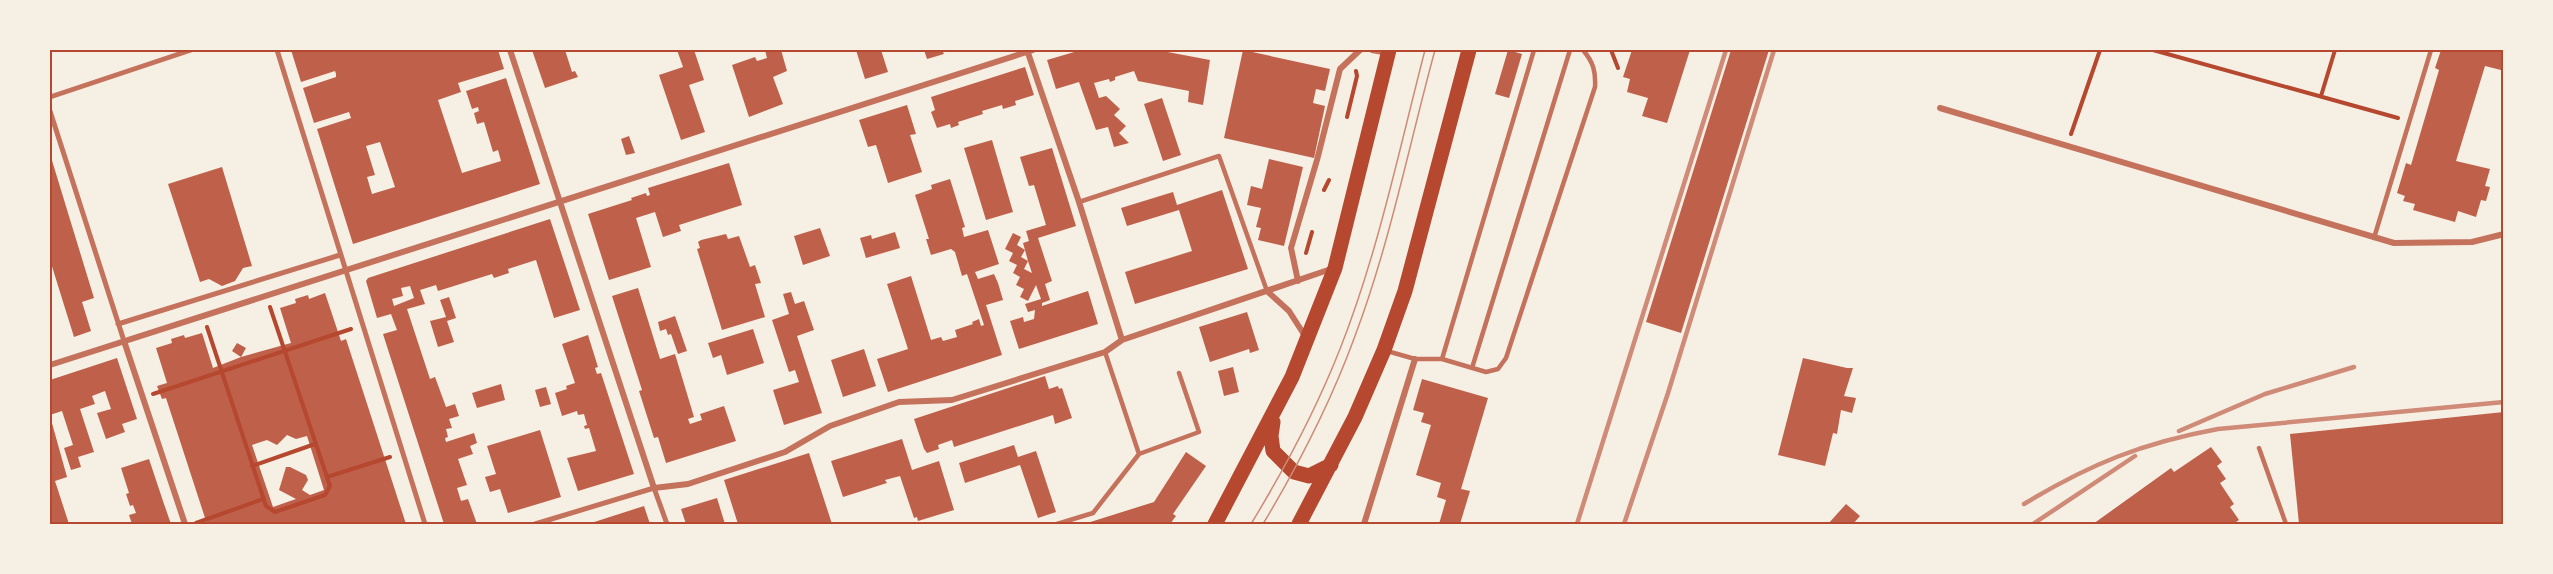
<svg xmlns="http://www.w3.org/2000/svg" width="2553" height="574" viewBox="0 0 2553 574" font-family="'Fira Sans Condensed',sans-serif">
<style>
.building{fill:#bf614a;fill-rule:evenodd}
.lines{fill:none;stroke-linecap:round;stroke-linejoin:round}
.path{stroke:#b5482f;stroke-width:4}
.service{stroke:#c5725c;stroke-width:4.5}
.pedestrian{stroke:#c5725c;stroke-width:5}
.minor{stroke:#c5725c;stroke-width:6}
.primary{stroke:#b5482f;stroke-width:15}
.tram{stroke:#cf8b77;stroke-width:1.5}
.rail{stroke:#cf8b77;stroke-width:4.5}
.neatline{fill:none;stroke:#b5482f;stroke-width:2}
</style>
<rect width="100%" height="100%" fill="#f6efe4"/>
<path class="building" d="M291,50H498L504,69L458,83L461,92L438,100L462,173L501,161L498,150L493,152L484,122L477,124L474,113L479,111L478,107L472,109L466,91L506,78L540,184L353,244L317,129L351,118L349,112L314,123L303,88L336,77V74L335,71L301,82ZM380,142L395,187L372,194L367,177L375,175L366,146Z
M532,50H565L572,72L575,71L578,77L545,88Z
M677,50H694L704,80L689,85L705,132L681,140L659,75L683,67Z
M765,50H781L787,71L773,77L783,104L749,117L732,65L755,57L757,61L767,58Z
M856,50H881L888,72L865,79Z
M924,50H942L944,54L927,59Z
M1081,50H1157L1210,60L1203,105L1188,102L1189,91L1138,81L1134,71L1115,77V80L1110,82L1109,79L1094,83L1099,98L1106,96L1120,109L1114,115L1126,126L1119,133L1129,143L1114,147L1108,127L1096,130L1079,82L1056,89L1047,60Z
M1243,50L1330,69L1325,91L1316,89L1313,103L1325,106L1314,158L1224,138Z
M1508,50L1522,54L1509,98L1495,94Z
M1632,50H1690L1667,123L1642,116L1648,98L1627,92L1630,79L1623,77Z
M1731,50H1769L1681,333L1646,322Z
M2441,50H2504L2501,70L2485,66L2456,161L2490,169L2485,186L2490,187L2486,201L2481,200L2476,217L2458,211L2455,222L2413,210L2415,204L2403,201L2405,196L2397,193L2406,163L2411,165L2439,70L2435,68Z
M1025,67L1034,95L1015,101L1016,105L1003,109L1002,105L982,111L983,114L958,122L959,125L951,128L950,124L937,128L931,112L935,110L931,97Z
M1162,98L1181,155L1163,161L1144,104Z
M907,105L916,134L910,135L922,172L888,183L876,145L868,147L859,120Z
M629,136L635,153L626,155L621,139Z
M992,140L1013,212L986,220L964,148Z
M1052,148L1076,226L1038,238L1052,281L1045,284L1050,300L1042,303V306L1088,291L1098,324L1019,349L1010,321L1023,317L1024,322L1034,319L1035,310L1028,312L1025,304L1041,299L1036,285L1028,301L1020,297L1024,289L1016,285L1020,277L1013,273L1017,265L1009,261L1013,253L1005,249L1013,233L1021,237L1017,245L1025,250L1021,257L1028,261L1024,269L1032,273L1028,261L1025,250L1023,243L1029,241L1026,231L1046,225L1034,185L1029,186L1020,157Z
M50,154L94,298L82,302L91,331L74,337L50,260Z
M1269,159L1303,167L1284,246L1258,240L1261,228L1256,227L1261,208L1247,205L1251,186L1262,189Z
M729,163L742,205L679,225L681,231L663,237L655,212L636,218L651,267L609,280L588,214L632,200L631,198L646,193L647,196L650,195L648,188Z
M222,167L252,266L243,268L235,281L222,286L209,279L200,282L168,184Z
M950,179L965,227L962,228L964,237L988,230L999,264L975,272L978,279L994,274L998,283L1003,300L986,305L1002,355L888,392L877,359L908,349L887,284L911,276L931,340L941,337L943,341L957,337L955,330L973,324L972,322L979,319L981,326L984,325L967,274L962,276L955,252L951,249L931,255L926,239H929L915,195L932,189L931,185Z
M1222,190L1248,269L1135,304L1125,272L1192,251L1179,210L1127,226L1121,208L1173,192L1177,205Z
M550,219L580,310L554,318L536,260L508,269L509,273L494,278L492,274L438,291L436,285L420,290L425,304L407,309L430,379L435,377L446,407L455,404L459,416L449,419L452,428L446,429L448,437L445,438L446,442L474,433L477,443L470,446L473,454L458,459L467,485L457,488L461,501L468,499L477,524H444L383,334L397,330L391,314L377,318L366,281L368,278ZM410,286L414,298L394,306L392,299L403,296L401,288Z
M820,228L830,256L803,265L794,236Z
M895,232L900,248L866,258L860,238L871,235L872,239Z
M726,234L728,239L739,236L750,267L755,265L761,283L755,284L765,317L722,330L697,249L700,248L698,242L701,240Z
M638,288L660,359L675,354L694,417L688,419L690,424L702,420L700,414L724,406L736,441L666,463L658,437L654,438L639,391L642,390L612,296Z
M791,292L795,304L804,301L814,330L797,336L822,413L784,425L773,390L799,382L795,370L789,372L772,320L789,314L783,294Z
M325,293L341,341L346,339L406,524H207L166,398L162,399L157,386L167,383L156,348L172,343L171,339L184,335L185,338L202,333L213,368L241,357L232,351L237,343L246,348L241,357L291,343L280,308L296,303L295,299L308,295L309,299ZM287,435L296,439L307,436L324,490L310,495L302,490L308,480L306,475L290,467H286L279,490L296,499L273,507L252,445L267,440L277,445Z
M449,297L456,318L447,321L454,342L438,347L430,321L446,317L440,300Z
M1247,312L1259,350L1250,353L1249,349L1210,362L1199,327Z
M675,316L687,351L678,354L671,334L668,335L666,329L660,331L658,322Z
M753,329L764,363L727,375L721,355L713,358L708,343Z
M588,335L598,367L595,368L597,374L601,373L634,474L578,491L567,458L596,451L589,428L585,429L584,426L587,425L584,414L578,415L577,411L562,416L555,393L567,389L566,386L575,383L562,344Z
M864,349L876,386L843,397L831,360Z
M117,358L137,419L122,424L125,432L106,439L97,413L111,409L105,391L92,396L95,404L80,409L94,452L78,457L81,467L71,470L64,448L73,445L62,411L50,415V380Z
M1803,358L1847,368H1853L1844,396L1856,398L1852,413L1841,410L1837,434L1833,433L1825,466L1778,455Z
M1233,367L1239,392L1224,396L1218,371Z
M1045,376L1049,389L1058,386L1059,389L1062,388L1072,418L1055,424L1053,415L954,447L952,440L938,445L939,449L927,453L924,449L914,419Z
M1422,379L1488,398L1461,489L1470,491L1460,524H1439L1446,500L1437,497L1441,483L1416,475L1431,425L1421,422L1424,413L1413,410Z
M501,384L505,400L477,408L472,393Z
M546,387L551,404L540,407L535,390Z
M2504,412V522L2474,524H2299L2290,434Z
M50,416L67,477L55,481L69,524H51L50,520Z
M540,430L561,497L508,513L500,489L490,492L485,477L496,474L487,446Z
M902,439L912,470L939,461L954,510L918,521L917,517L914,518L900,476L885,480L887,483L843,497L831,461Z
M1014,445L1018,457L1036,451L1056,512L1038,518L1020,465L965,483L959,463Z
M2211,447L2222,462L2217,466L2226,479L2220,483L2234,504L2230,507L2239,520L2233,524H2093L2171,468L2174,472Z
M1186,452L1206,466L1173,514L1176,516L1170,524H1084L1154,502Z
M809,453L832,524H738L724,480Z
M149,459L164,504L171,524H132L129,515L136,513L133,505L130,506L126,494L129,493L121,468Z
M717,498L725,524H686L681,509Z
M1846,504L1860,516L1853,524H1828Z
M644,506L650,524H588Z"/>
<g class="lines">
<path class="path" d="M1443,50H1444
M1611,50L1618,68
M2153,50L2398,118
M2321,96L2335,50
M1347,117L1357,76L1356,71
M2071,134L2100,50
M1324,190L1329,180
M1306,253L1312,232
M207,327L266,506L275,512L325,495L330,486L270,307
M153,394L351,329
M252,466L315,444
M327,477L390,457
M196,523L263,499"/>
<path class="service" d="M1079,202L1219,156L1267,291
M2374,238L2431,50
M1387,351L1415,359H1442L1486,372L1498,369L1506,358L1595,87C1596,71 1593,62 1583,50
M1105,352L1139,454L1199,432L1179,373
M1442,359L1534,50
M1472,368L1570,50
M2259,448L2286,524
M1057,524L1093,513L1139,454"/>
<path class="pedestrian" d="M277,50L425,524
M50,97L191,50
M50,111L124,341
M118,324L340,255
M535,524L654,488L667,524"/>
<path class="minor" d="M510,50L654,488L688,484L785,452L830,426L899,402L952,400L1105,352L1122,340L1331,269
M1027,50L1079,202L1122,340
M1372,50L1388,53
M1940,108L2394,243L2472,242L2504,234
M1298,281L1291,248L1317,160L1340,69L1360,50
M1267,291L1289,311L1305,336
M124,341L185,524
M50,365L1033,50
M1364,524L1415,359"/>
<path class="primary" d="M1273,422L1271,436L1273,451L1294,472L1309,476L1331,465
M1215,524L1292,377L1335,268L1389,50
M1299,524L1355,417L1384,350L1405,291L1469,50"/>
<path class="tram" d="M1251,524C1285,468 1316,410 1340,349C1378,253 1399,150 1425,50
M1263,524C1299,464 1331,402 1355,336C1390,243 1409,145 1435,50"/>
<path class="rail" d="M2179,431L2265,394L2354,367
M2024,504C2090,464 2142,443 2218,429L2504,402
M1577,524L1726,50
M1624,524L1668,393L1774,50
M2033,524L2135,456"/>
</g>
<rect width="2553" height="574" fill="none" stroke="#f6efe4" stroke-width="102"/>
<rect x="51" y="51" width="2451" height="472" class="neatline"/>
</svg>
